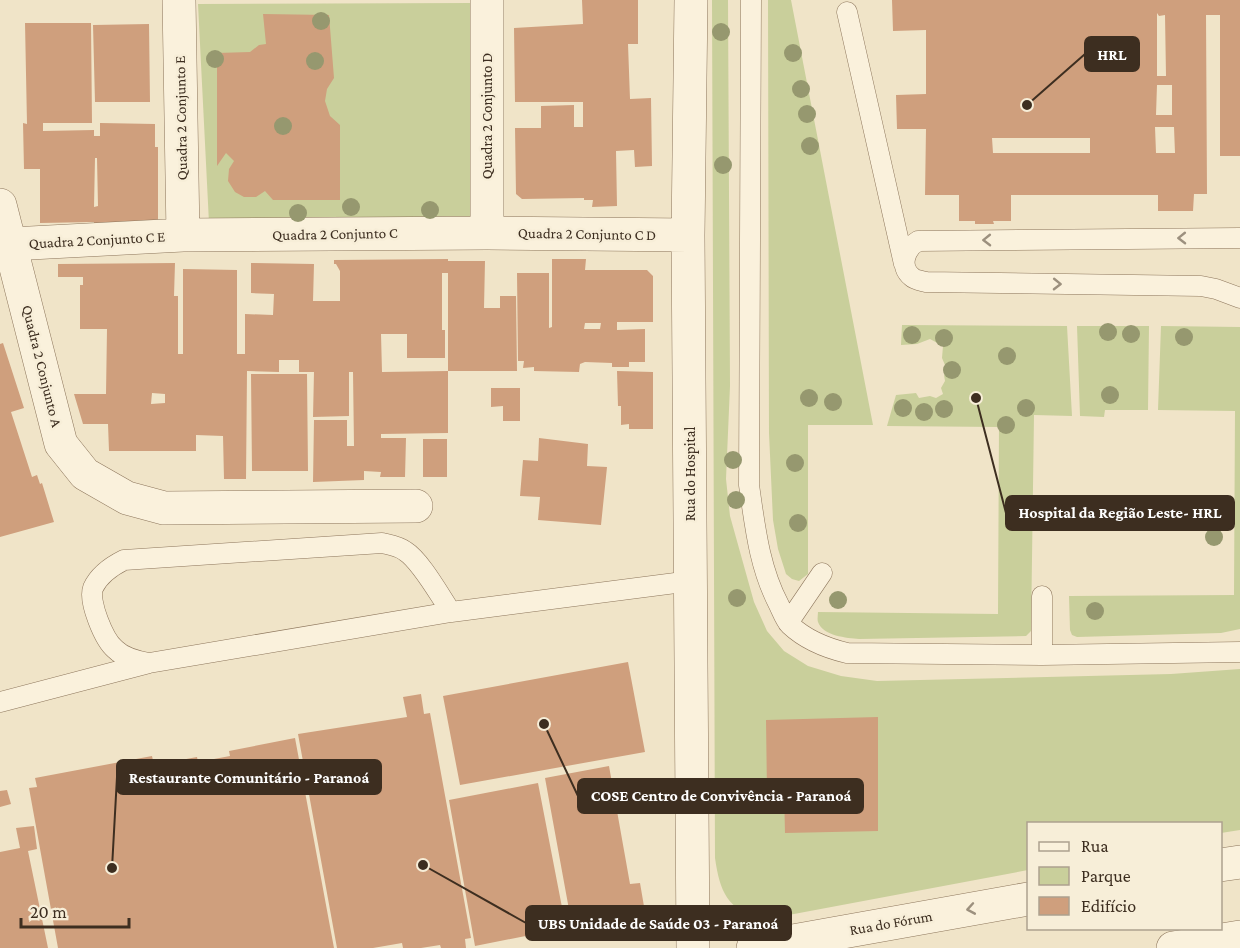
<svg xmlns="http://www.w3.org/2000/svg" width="1240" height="948" viewBox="0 0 1240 948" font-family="'Crimson Pro',serif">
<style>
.green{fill:#c9cf9b}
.building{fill:#cf9f7d;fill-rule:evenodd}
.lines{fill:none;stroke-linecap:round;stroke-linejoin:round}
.service-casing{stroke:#8d765c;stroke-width:21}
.minor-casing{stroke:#8d765c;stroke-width:34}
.tertiary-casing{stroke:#8d765c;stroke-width:34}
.service{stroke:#faf1dc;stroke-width:20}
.minor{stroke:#faf1dc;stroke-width:33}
.tertiary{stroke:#faf1dc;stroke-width:33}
.tree{fill:#96986f}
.oneway{stroke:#9c907e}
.labels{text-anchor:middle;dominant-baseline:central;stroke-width:5;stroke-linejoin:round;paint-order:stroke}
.street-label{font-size:15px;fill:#3d2e20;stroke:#f7eed8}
.leader{fill:none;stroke:#3d2e20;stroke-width:2}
.callout-dot{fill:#3d2e20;stroke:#f7eed8;stroke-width:2}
.callout{fill:#3d2e20;stroke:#3d2e20;stroke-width:2}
.callout-label{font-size:16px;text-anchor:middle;font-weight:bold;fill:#fff}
</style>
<rect width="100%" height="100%" fill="#f0e4c8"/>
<path class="green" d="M712,0H728L730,386L726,479L730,516L754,602L767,631L784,651L808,666L841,676L877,681L1171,674L1240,669V830L1221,833L1220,824H1028V870L762,920C727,909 720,892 715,858Z
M768,0H791L873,425H808V574L799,581L792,579L786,574L778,549L773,520L769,433Z
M473,3L472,220L209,223L198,4Z
M902,325L1067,326L1072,416L1034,415L1031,631L1026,636L859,639C847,638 823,636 818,622C817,619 818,615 818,612L998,614L999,427L887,426L896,395L916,393L919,398L930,396L936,398L943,394L941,388L945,381L944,375L947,370L942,358L943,346L930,339L917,344L901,345Z
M1077,326H1149L1148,410H1105L1104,417L1080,416Z
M1161,326L1240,327V629L1221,633L1077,637L1072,635L1070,630L1069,596L1234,595L1235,411L1158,410Z"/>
<path class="building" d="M582,0H638V44H628L630,99L651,98L652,166L635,167L634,150L616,151L617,206L592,207L593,200H584V198L522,199L516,194L515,128H541V106L574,105V127H583V102H515L514,28L583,24Z
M892,0H1240V156H1220V15H1206L1207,194H1194L1193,211H1158V195H1011V221H993L994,224H975V221H959V195H925L926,129H897L896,95L926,94V30L893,31ZM1157,13L1159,16L1165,15L1166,76H1157ZM1157,85H1172V115H1156ZM1155,127H1174L1175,153H1156ZM992,138H1090V153H993Z
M263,14L329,15L334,78L327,89L325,101L330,116L340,125V200H273L265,191L256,197H244L235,192L228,181L229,169L234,161L226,153L217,166V53L250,52L259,45L266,44Z
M25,23H91L92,123H43V131L94,130V136H100V123L155,124V147H158V231L94,232V222L40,223V169H24L23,123L27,124ZM95,158H97L98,206L94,207Z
M149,24L150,102H95L93,25Z
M448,259V261H485L484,308H500V296H516L517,371H448V273H442V330H445V358H407V334H381L382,372L448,371V433L381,434V438H406L405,477H380L381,472L364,471V480L313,482L314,420H347V446H354L353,372H349V416L313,417L314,372H299V360H279V372L247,371L246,479H224L223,436L196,435V451H109L108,424H83L74,394H106L107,329H80V285H83V277H58V264L175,263L174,296H178V354H183V269L237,270V354H245V314L273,315L274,294L251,293V263L314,264L313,301H340V271L336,264H334V260ZM152,393L165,394V403L151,404Z
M552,259H586L585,270H647L653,276V322H617V330L645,329V362H629V367H612V363L585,362L580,364L579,372L534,371V367L523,368L524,361H518L517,273H549V328L552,327ZM585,323H601L600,329H584Z
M3,343L24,408L11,412L32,477L37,475L40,484L42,483L54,522L0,537V344Z
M617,371L653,372V429H629V424L621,425V406H618Z
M251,374H307L308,471H252Z
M491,388H520V421H503V406L491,407Z
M539,438L588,444L587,466L607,467L601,525L538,520L540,497L520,496L523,460L538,461Z
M423,439H447V477H423Z
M628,662L645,752L460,785L443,696Z
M421,694L424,714L430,713L471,938L465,939L466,948H441L440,945L421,948H403L402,943L373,948H337L298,734L407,717L403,697Z
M878,717V831L785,833L784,791L767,792L766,720Z
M295,738L334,948H58L29,788L37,787L35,778L152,756L154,765L197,757L198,762L230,756L229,751Z
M609,766L630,884L640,883L646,918L589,928L586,913L570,915L545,778Z
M538,783L566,928L475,946L449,800Z
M7,790L11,804L0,807V791Z
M34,826L37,849L28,851L48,948H0V852L20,848L16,828Z"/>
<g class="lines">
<g class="service-casing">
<path id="service" d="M751,0L749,485C755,526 759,567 779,605C782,611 785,620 790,625C806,640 826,648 847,653L1042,655L1240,652
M847,12L904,264
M1240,238L918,241C906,248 898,266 912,277C915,280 922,281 926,282L1201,286L1216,289L1240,298
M451,612C440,596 421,561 405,551C398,546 390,545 382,543L124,560C112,566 99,575 93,588C88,601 104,640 115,649C124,658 137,661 149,663L451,612L691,581
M788,623L822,573
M1042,655V596
M0,702L149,663"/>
</g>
<g class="minor-casing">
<path id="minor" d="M179,0L183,235
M691,0L688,235L693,948
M0,205L61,444L85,474L127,498L164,508L416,506
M487,233V0
M11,244L183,235L487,233L688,235"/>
</g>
<g class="tertiary-casing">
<path id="tertiary" d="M1220,865L1240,862
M753,948L1028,899
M1173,948L1240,937"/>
</g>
<use href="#service" class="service"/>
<use href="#minor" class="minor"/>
<use href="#tertiary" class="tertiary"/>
</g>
<g class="tree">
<circle cx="321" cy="21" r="9"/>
<circle cx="721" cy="32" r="9"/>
<circle cx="793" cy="53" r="9"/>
<circle cx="215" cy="59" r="9"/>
<circle cx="315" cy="61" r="9"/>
<circle cx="801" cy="89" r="9"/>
<circle cx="807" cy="114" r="9"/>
<circle cx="283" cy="126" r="9"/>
<circle cx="810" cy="146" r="9"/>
<circle cx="723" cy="165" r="9"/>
<circle cx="351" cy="207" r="9"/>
<circle cx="430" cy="210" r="9"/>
<circle cx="298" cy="213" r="9"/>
<circle cx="1108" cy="332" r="9"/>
<circle cx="1131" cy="334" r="9"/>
<circle cx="912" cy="335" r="9"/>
<circle cx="1184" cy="337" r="9"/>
<circle cx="944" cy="338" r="9"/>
<circle cx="1007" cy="356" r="9"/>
<circle cx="952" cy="370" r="9"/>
<circle cx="1110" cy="395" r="9"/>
<circle cx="809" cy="398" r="9"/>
<circle cx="833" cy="402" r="9"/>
<circle cx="903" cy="408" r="9"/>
<circle cx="1026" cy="408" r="9"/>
<circle cx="944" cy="409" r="9"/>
<circle cx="924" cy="412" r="9"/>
<circle cx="1006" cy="425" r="9"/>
<circle cx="733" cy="460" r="9"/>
<circle cx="795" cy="463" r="9"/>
<circle cx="736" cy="500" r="9"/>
<circle cx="798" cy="523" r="9"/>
<circle cx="1214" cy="537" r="9"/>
<circle cx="737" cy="598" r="9"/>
<circle cx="838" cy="600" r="9"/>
<circle cx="1095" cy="611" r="9"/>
</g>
<defs><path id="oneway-chevron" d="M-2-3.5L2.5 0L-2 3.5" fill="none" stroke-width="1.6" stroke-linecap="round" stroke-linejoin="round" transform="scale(1.5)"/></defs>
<g class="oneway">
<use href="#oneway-chevron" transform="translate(1182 238) rotate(179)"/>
<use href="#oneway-chevron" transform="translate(987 240) rotate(179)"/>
<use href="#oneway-chevron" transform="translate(1057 284) rotate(1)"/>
<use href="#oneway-chevron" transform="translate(971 909) rotate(170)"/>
</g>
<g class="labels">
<g class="street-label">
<text transform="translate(487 116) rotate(-90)">Quadra 2 Conjunto D</text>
<text transform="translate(181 118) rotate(-91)">Quadra 2 Conjunto E</text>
<text transform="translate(335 234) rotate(-1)">Quadra 2 Conjunto C</text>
<text transform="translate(587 234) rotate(1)">Quadra 2 Conjunto C D</text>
<text transform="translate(97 240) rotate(-3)">Quadra 2 Conjunto C E</text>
<text transform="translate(42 366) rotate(76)">Quadra 2 Conjunto A</text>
<text transform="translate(690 474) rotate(-90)">Rua do Hospital</text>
<text transform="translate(891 923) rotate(-10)">Rua do Fórum</text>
</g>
</g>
<path class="leader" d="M1027 105L1085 54M976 398L1006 513M112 868L117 777M544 724L578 796M423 865L526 923"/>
<g class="callout-dot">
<circle cx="1027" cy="105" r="6"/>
<circle cx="976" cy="398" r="6"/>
<circle cx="112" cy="868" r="6"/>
<circle cx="544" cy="724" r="6"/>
<circle cx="423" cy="865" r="6"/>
</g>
<g class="callout">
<rect x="1085" y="37" width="54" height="34" rx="6"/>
<rect x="1006" y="496" width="228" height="34" rx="6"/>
<rect x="117" y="760" width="264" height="34" rx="6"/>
<rect x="578" y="779" width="285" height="34" rx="6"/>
<rect x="526" y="906" width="265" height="34" rx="6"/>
</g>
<g class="callout-label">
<text x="1112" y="60">HRL</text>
<text x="1120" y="518">Hospital da Região Leste- HRL</text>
<text x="249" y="783">Restaurante Comunitário - Paranoá</text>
<text x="721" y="801">COSE Centro de Convivência - Paranoá</text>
<text x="658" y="929">UBS Unidade de Saúde 03 - Paranoá</text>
</g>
<rect x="1027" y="822" width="195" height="108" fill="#f7eed8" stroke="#ada18e" stroke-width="1.5"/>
<rect x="1039" y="842" width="30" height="9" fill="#faf1dc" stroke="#ada18e" stroke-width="1.5"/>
<text x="1081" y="852" font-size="18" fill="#3d2e20">Rua</text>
<rect x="1039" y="867" width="30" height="18" fill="#c9cf9b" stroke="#ada18e" stroke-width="1.5"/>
<text x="1081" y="882" font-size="18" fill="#3d2e20">Parque</text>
<rect x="1039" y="897" width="30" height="18" fill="#cf9f7d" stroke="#ada18e" stroke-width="1.5"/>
<text x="1081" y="912" font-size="18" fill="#3d2e20">Edifício</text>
<path d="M21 918v9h108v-9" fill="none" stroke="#3d2e20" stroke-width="3"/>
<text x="30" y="918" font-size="18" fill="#3d2e20" stroke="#f7eed8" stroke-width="4.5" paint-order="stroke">20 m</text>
</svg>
